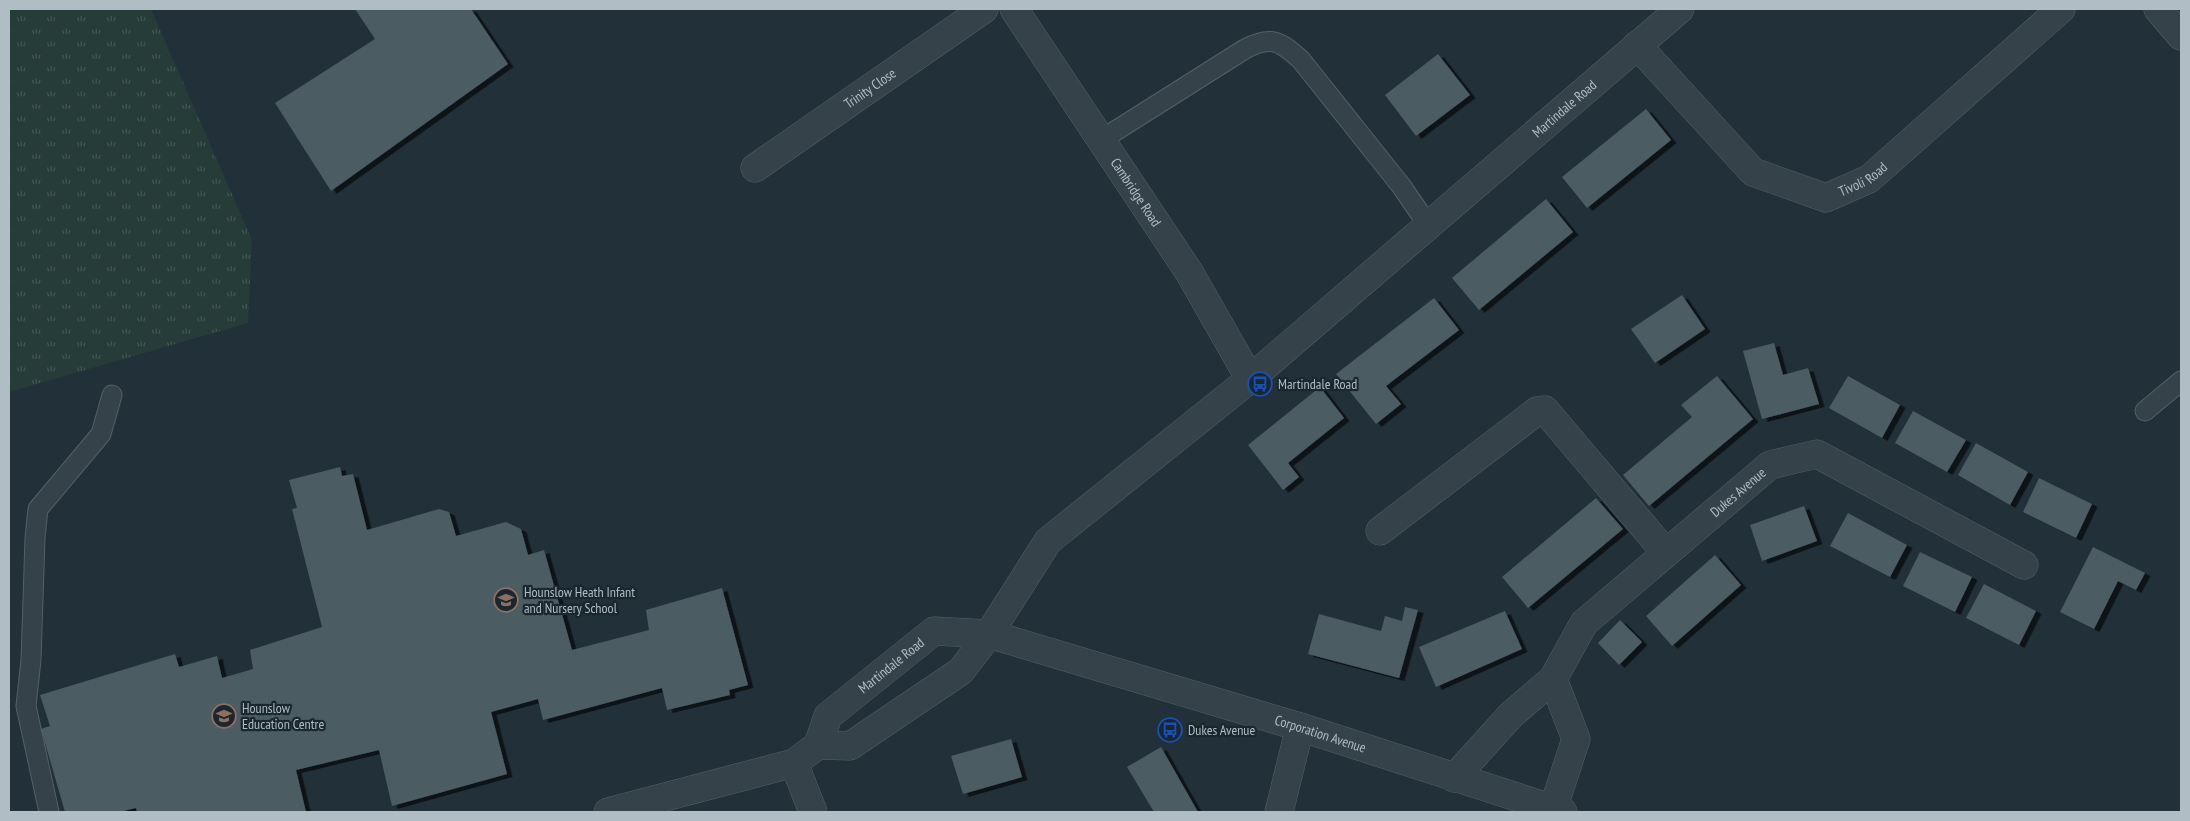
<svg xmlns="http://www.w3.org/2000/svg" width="2190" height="821" viewBox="0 0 2190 821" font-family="'PT Sans Narrow',sans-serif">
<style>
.grass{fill:url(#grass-tufts)}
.building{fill:#4b5b64;filter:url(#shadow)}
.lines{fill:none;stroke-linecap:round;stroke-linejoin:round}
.lane-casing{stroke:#546067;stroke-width:21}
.street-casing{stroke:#546067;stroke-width:29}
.lane{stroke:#364249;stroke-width:19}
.street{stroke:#364249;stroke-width:28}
.labels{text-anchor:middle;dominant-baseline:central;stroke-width:4.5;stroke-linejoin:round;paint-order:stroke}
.street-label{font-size:14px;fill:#b1bdc5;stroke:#1b272e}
.poi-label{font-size:14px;fill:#b1bdc5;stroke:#1b272e;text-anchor:start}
</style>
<defs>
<pattern id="grass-tufts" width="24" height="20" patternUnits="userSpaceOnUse" patternTransform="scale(1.25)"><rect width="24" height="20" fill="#253c39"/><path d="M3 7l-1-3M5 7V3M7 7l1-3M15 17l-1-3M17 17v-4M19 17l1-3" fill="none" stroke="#425654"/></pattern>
<filter id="shadow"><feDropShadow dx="5.5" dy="3" stdDeviation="0" flood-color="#0009"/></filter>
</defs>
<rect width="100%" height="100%" fill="#223039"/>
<path class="grass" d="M9,9H151L252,240L248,323L9,392Z"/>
<path class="building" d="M355,9H471L508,64L331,191L275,103L375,39Z
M1438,54L1470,95L1416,136L1385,95Z
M1646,109L1671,140L1587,208L1562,177Z
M1546,199L1573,232L1479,310L1452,278Z
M1682,295L1705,329L1655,363L1631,329Z
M1434,298L1459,330L1386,386L1401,404L1376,424L1336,374Z
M1774,343L1783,375L1808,368L1819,404L1762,419L1743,351Z
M1717,376L1753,419L1649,506L1623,475L1692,417L1681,405Z
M1848,376L1900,405L1882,438L1829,408Z
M1320,387L1344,418L1288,463L1299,477L1283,490L1248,445Z
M1913,411L1966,440L1947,472L1895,443Z
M1976,443L2028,472L2010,505L1958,475Z
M340,467L342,476L353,474L367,530L439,509L449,512L456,536L506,522L521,529L528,555L544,550L572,650L649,630L646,610L722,588L748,685L729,690L730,695L667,710L662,688L543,720L538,699L491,712L507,774L392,806L379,750L296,770L306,812H137L136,808L119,812H65L41,729L50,726L40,695L175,654L179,667L217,656L222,678L253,669L250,650L322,627L292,509L297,508L289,480Z
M2039,478L2092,504L2076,538L2023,512Z
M1596,498L1623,529L1528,608L1502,577Z
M1804,506L1817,541L1762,561L1750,525Z
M1848,513L1907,545L1890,577L1830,546Z
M2093,547L2145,573L2136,590L2118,581L2094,629L2060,612Z
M1920,552L1972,577L1955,612L1903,586Z
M1715,555L1741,585L1672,646L1646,616Z
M1984,584L2036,611L2019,645L1966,618Z
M1405,607L1418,610L1399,678L1308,654L1319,614L1381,631L1385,616L1402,621Z
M1505,611L1522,649L1436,687L1419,647Z
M1620,620L1642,642L1619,665L1598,643Z
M1011,739L1022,777L963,794L951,756Z
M1161,747L1198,812H1154L1127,767Z"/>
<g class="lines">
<g class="lane-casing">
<path id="lane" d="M1101,140L1245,49C1271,35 1280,41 1301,60L1402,187L1428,225
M2145,411L2181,381
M49,812L26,706L31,660L35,538L38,509L101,434L112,395"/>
</g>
<g class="street-casing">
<g id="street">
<path id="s1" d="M1014,9L1189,272L1250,379"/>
<path d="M2158,9L2181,36"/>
<path id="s2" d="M1637,45L1753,172L1826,198L1869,179L2061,9"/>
<path id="s3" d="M755,168L984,9"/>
<path d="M1380,531L1537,411L1545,410L1666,553"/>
<path id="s4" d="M818,745L850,746L961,671L989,634L1048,541L1250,379L1680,9"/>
<path d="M794,763L813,812"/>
<path d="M1454,778L1511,715L1553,679"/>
<path id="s5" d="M1553,809L1576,739L1553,679L1584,623L1770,465L1817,454L2024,565"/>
<path id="s6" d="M608,812L794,763L818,745L828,716L934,631L989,634L1300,727L1563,812"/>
<path d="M1279,812L1300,727"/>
</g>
</g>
<use href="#lane" class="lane"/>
<use href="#street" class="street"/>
</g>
<defs>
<g id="bus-ring" transform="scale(1.25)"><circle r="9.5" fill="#1b272e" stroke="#1a4fb4" stroke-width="1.5"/><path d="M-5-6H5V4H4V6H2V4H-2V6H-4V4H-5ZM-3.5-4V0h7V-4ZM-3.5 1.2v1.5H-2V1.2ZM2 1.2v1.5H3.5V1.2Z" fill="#1a4fb4"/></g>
<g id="school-ring" transform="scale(1.25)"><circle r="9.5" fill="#1b272e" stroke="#8d6e63" stroke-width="1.5"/><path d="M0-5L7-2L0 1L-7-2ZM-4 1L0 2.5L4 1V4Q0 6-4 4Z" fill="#8d6e63"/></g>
</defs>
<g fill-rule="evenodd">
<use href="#bus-ring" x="1260" y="384"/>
<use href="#school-ring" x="506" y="600"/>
<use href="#school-ring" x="224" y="716"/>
<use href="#bus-ring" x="1170" y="730"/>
</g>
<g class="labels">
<g class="street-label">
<text stroke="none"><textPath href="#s3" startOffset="140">Trinity Close</textPath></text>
<text stroke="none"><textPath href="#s4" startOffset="996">Martindale Road</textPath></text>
<text stroke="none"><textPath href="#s2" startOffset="291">Tivoli Road</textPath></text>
<text stroke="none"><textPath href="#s1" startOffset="220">Cambridge Road</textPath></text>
<text stroke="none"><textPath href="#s5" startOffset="404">Dukes Avenue</textPath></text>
<text stroke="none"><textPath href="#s6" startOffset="334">Martindale Road</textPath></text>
<text stroke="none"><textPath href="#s6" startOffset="790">Corporation Avenue</textPath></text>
</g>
<g class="poi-label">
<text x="1278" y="384">Martindale Road</text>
<text x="524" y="592">Hounslow Heath Infant<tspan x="524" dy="16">and Nursery School</tspan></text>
<text x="242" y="708">Hounslow<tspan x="242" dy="16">Education Centre</tspan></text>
<text x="1188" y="730">Dukes Avenue</text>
</g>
</g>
<rect width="2190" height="821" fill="none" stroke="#b1bdc5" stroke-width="20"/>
</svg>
